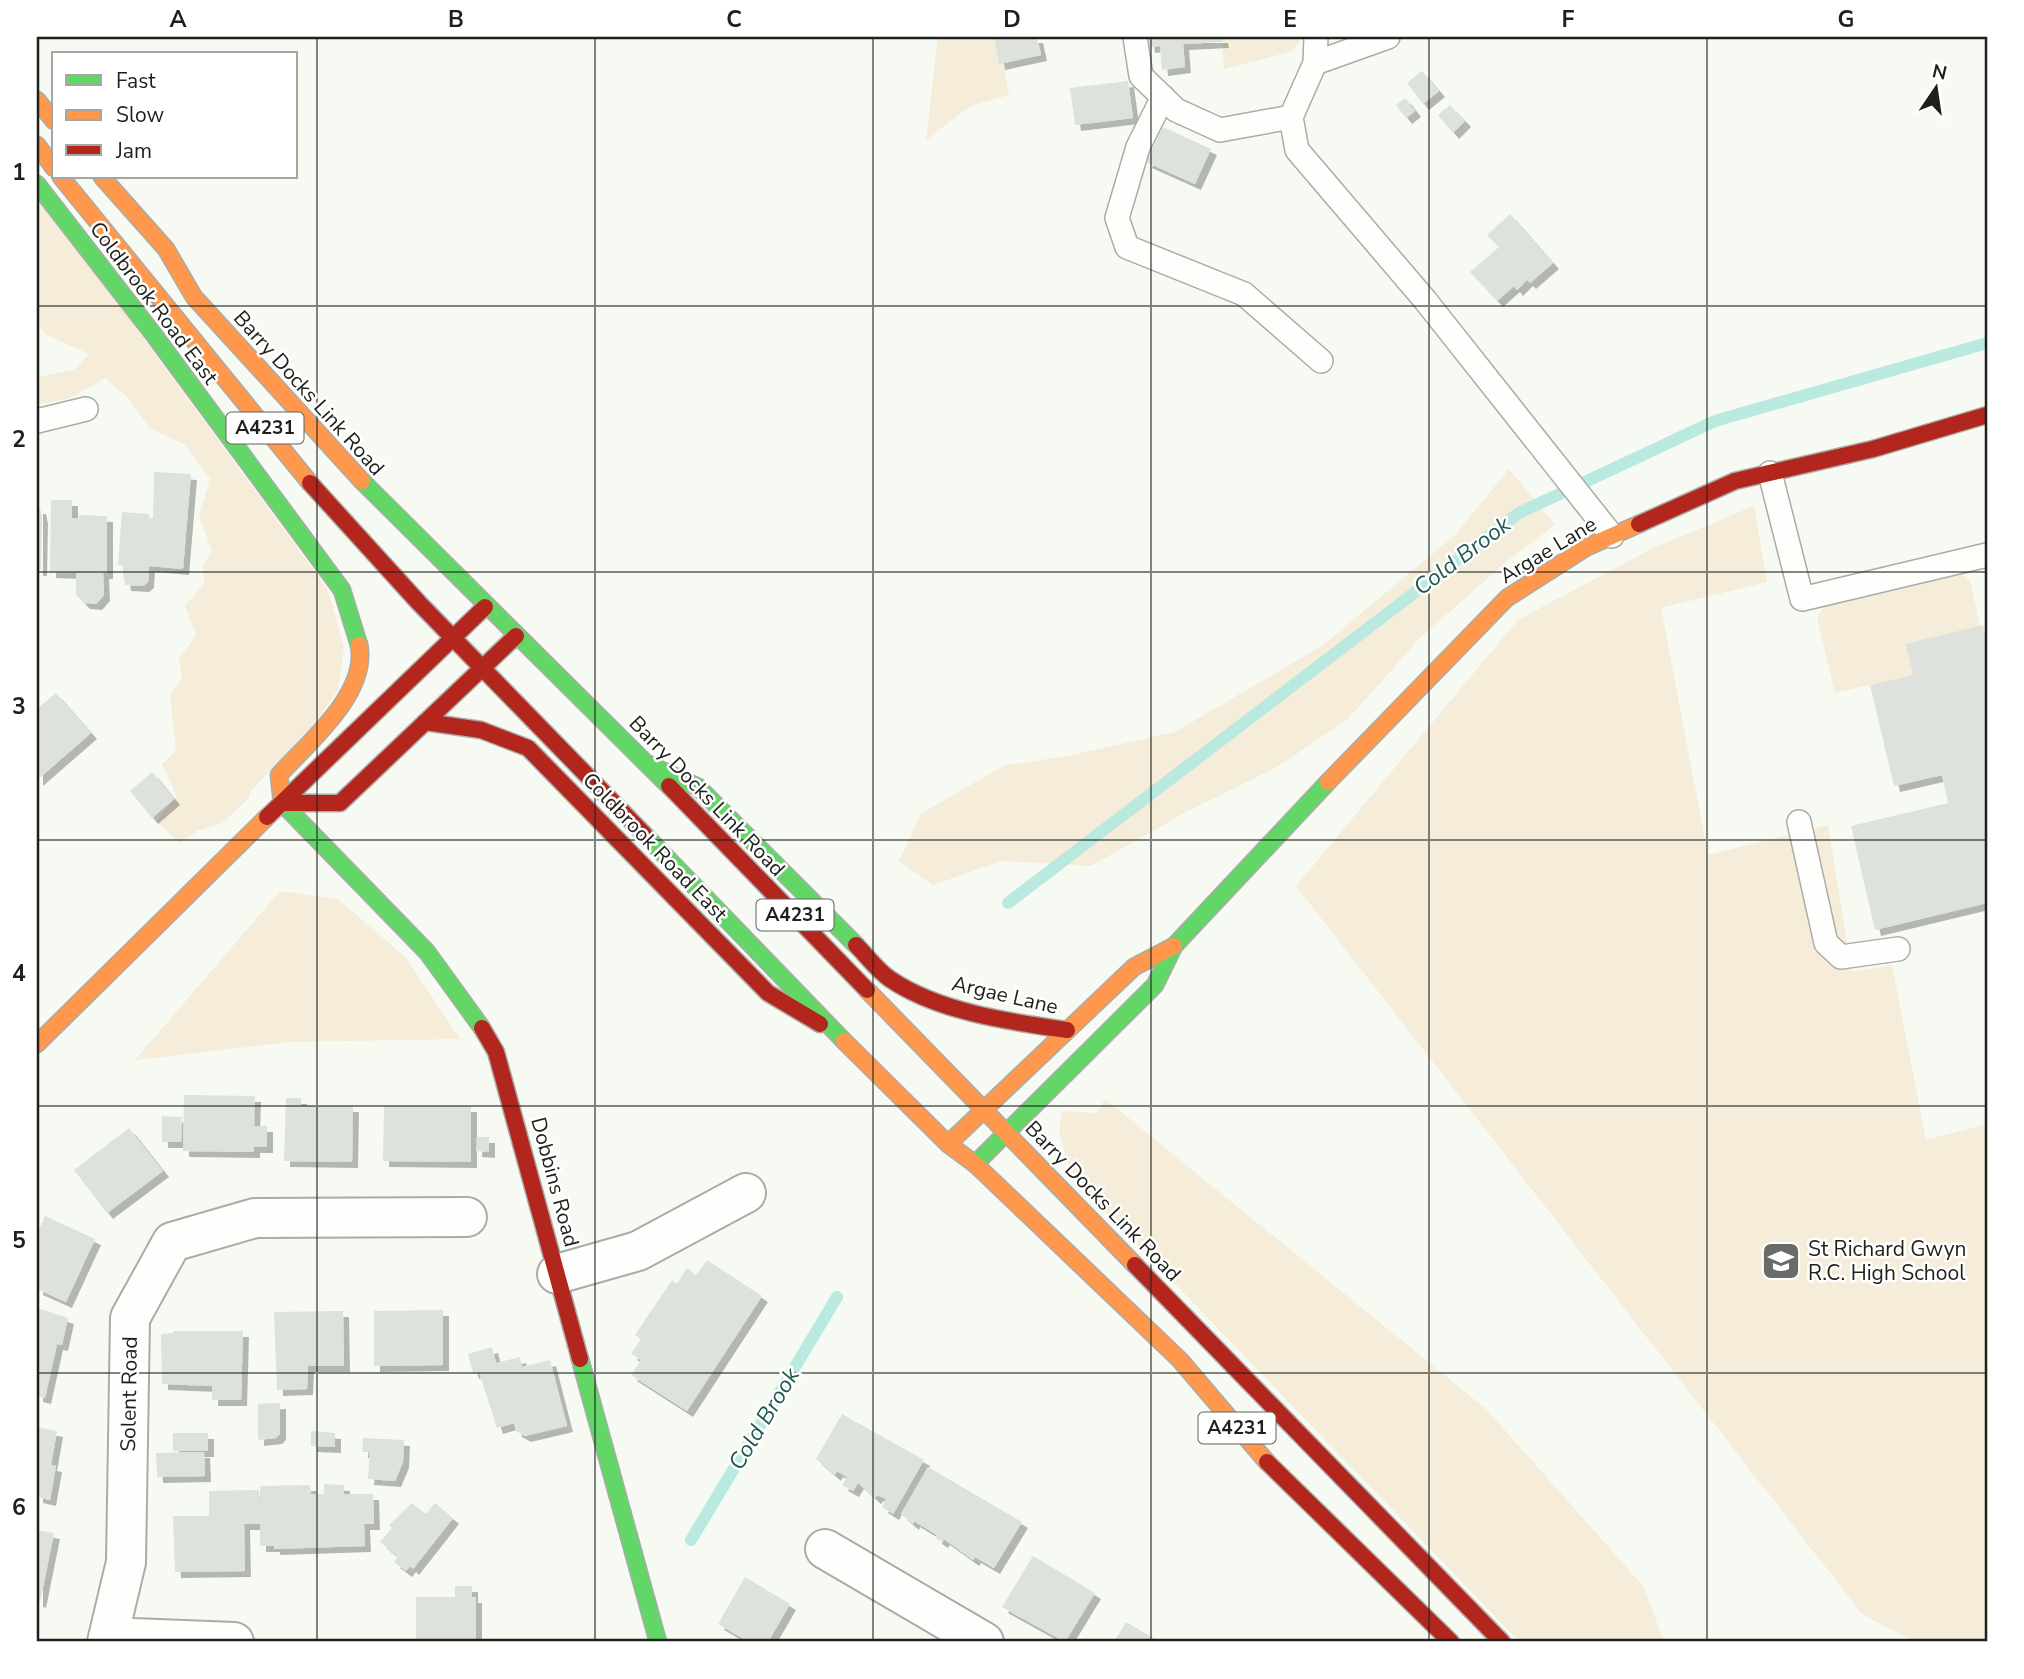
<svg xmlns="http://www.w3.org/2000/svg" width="2024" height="1679" viewBox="0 0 2024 1679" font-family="'Nunito Sans',sans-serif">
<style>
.green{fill:#f5ecd9}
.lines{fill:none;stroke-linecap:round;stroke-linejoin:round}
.stream{stroke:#bae9e0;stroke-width:12}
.building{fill:#dde2dc;filter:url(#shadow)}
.lane-casing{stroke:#aaaca7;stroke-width:26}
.street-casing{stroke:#aaaca7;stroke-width:42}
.fast-casing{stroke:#aaaca7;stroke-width:19}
.slow-casing{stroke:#aaaca7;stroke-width:19}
.jam-casing{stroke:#aaaca7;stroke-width:19}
.lane{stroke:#fefefd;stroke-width:23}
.street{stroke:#fefefd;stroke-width:38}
.fast{stroke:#63d668;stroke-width:16}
.slow{stroke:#ff974d;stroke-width:16}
.jam{stroke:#b3261e;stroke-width:16}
.grid{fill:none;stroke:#1d201b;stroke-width:2;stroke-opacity:0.55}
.labels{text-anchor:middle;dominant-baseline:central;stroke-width:5;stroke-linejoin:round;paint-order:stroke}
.shield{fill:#fff;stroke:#61635f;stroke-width:2}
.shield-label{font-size:19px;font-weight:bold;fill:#1d201b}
.street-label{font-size:21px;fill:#1d201b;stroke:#fff}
.poi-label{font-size:21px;fill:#1d201b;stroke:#fff;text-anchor:start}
.water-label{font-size:23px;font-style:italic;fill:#235953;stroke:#fff}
.neatline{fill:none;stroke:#1d201b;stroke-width:2.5}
.grid-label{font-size:23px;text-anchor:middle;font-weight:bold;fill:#1d201b}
</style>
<defs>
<filter id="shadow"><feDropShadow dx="6" dy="6" stdDeviation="0" flood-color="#0004"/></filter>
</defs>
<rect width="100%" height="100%" fill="#f6faf2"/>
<path class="green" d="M938,37H994L999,63H1003L1009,95L970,106L926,140Z
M1222,37H1303L1293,51L1224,69Z
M37,193L328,590L344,648L338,690L313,725L250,792L249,798L222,823L197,831L180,843L156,821L177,797L162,764L176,751L170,694L182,678L179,659L196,635L185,606L204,583L203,565L212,551L199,516L210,478L185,445L150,428L126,396L105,378L69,399L37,404V377L74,370L89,354L45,334L37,321Z
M1509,469L1555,525L1506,562L1420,638L1348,719L1277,767L1186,812L1091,866L1001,861L933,885L899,861L921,814L1003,766L1072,755L1175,732L1322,646L1455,535Z
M1754,506L1767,582L1661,608L1708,855L1828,825L1852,972L1892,965L1926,1140L1987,1124V1642H1915L1862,1614L1296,886L1518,620L1653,548Z
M1959,575L1965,576L1971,584L1980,626L1905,644L1913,675L1835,693L1817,618L1824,607Z
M280,891L338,899L406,958L460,1039L290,1042L135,1060Z
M1105,1099L1486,1409L1644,1587L1664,1642H1520L1072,1177L1059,1131L1062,1111L1097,1113Z"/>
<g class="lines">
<path class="stream" d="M1008,903L1519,513L1715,421L1987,343
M691,1540L837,1297"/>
</g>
<path class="building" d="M994,37H1037L1041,55L999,64Z
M1148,37H1222L1223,42L1183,44L1185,67L1162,70L1160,46L1149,47Z
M1422,71L1439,91L1423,104L1407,83Z
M1128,81L1133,118L1075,125L1070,88Z
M1405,98L1415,111L1406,118L1396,105Z
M1450,105L1465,121L1453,133L1438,115Z
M1163,127L1211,149L1195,184L1146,162Z
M1510,214L1553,263L1530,283L1527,280L1517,290L1514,286L1497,301L1470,272L1499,247L1487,235Z
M154,472L191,474L183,569L149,566L148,582L143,586L125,585L122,565H118L122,512L149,514V518H153Z
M51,500H72V518L79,519V515L107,516V573H103L104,595L96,604L84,603L76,595V573L50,572Z
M37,508H40L42,518L41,570H37Z
M1983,625L1987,642V903L1875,930L1851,826L1948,803L1942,775L1894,786L1870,685L1913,675L1905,644Z
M56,693L91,733L37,780V709Z
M152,772L174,799L152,818L130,791Z
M184,1095L255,1096L254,1126H267V1147H254V1152L183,1151Z
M286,1098H301V1106H353L352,1162L284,1161Z
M384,1106H471V1162L383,1161Z
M162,1116L182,1117L181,1142H162Z
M129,1128L163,1171L107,1213L74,1170Z
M477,1137H489V1152L476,1151Z
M45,1216L95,1239L66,1302L37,1289V1234Z
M707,1260L762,1296L687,1411L631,1375L641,1360L631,1354L641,1339L635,1335L672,1280L677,1284L687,1268L696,1275Z
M37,1308L68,1318L62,1345L57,1344L45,1398L37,1396Z
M443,1310V1365L374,1366V1311Z
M343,1311L344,1366H308L307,1389L277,1390L274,1312Z
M174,1331H243L241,1400H212V1386L162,1384L161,1334L173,1333Z
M492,1347L496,1363L520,1357L522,1367L550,1360L567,1426L525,1436L516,1431L514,1423L497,1428L479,1372L473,1373L468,1354Z
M280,1403V1434L276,1438L258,1440V1404Z
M842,1414L924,1460L893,1514L882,1507L886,1499L877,1495L875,1498L858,1483L853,1491L842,1485L847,1477L837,1471L835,1475L816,1459Z
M37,1427L57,1431L51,1465L56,1466L50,1500L37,1497Z
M311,1431L335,1433V1447L311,1446Z
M173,1433H208V1451H173Z
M363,1438L404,1440L403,1462L395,1481L368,1479L370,1452H362Z
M204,1452L205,1476L157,1477L156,1453Z
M928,1467L1022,1522L994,1568L975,1557L973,1560L944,1539L942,1542L936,1538L937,1535L914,1521L913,1524L901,1514Z
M324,1484L344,1485V1494H373L374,1524H364L365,1546L274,1549V1546H260V1524H244L245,1571L175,1572L173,1516H209V1491L259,1490L260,1511V1486L310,1485L311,1494H324Z
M412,1503L426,1514L435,1503L453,1518L413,1569L410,1566L406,1571L394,1562L398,1557L380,1542L392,1528L389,1525Z
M37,1530L54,1533L40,1602L37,1601Z
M1033,1556L1095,1593L1065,1642L1002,1607Z
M745,1577L790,1604L768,1642H749L718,1624Z
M455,1586H472V1597H476V1642H416V1597H455Z
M1126,1622L1160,1642H1114Z"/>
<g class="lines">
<g class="lane-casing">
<path id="lane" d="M1135,37L1141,76L1176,110L1220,130L1291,117
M1316,37L1315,63L1291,117L1297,150L1425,300L1612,536
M1315,63L1388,37
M1163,97L1138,147L1117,218L1127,247L1244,294L1321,361
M37,421L86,409
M1770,473L1802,599L1987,555
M1799,822L1826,943L1841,957L1898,949"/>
</g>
<g class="street-casing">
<path id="street" d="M557,1274L638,1251L746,1193
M825,1549L984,1642
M108,1637L234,1642
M107,1642L126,1562L130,1318L172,1242L255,1218L467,1217"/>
</g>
<g class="fast-casing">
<path id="fast" d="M37,184L154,335L342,590L359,645
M362,481L669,786
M648,764L698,787L856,945
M282,803L427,952L482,1028
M644,834L844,1041
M975,1164L1155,985L1174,946L1328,782
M580,1359L658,1642"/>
</g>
<g class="slow-casing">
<path id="slow" d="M37,100L54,121
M37,145L54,168
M61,177L310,483
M102,177L166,249L194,297L362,481
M1328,782L1507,598L1587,547L1639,524
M282,803L279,775C308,743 369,693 359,645
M867,990L1135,1265
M844,1041L948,1144L975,1164L1180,1360L1267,1462
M37,1044L267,817
M948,1144L1134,967L1174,946"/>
</g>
<g class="jam-casing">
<path id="jam" d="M310,483L419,603L644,834
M1639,524L1735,481L1873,449L1987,415
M425,722L481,730L528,748L768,993L820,1024
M669,786L867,990
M282,803H340L516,636
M267,817L485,607
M856,945C867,956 878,971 890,979C938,1012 1011,1022 1067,1030
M482,1028L496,1052L580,1359
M1135,1265L1502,1642
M1267,1462L1451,1642"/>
</g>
<use href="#lane" class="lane"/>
<use href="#street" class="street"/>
<use href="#fast" class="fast"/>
<use href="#slow" class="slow"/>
<use href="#jam" class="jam"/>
</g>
<path class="grid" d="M317,37V1642M595,37V1642M873,37V1642M1151,37V1642M1429,37V1642M1707,37V1642M37,306H1987M37,572H1987M37,840H1987M37,1106H1987M37,1373H1987"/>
<defs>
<g id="school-square" transform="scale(2.0125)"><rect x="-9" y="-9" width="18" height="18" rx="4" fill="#696c66" stroke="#fff"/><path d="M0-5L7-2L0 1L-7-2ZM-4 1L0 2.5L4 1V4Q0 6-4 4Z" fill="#fff"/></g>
</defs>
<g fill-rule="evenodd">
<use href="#school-square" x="1781" y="1261"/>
</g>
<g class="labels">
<g class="shield">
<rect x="226.5" y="412.5" width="77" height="31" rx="5"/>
<rect x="756.5" y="899.5" width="77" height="31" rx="5"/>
<rect x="1198.5" y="1412.5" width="77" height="31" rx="5"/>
</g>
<g class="shield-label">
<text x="265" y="428">A4231</text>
<text x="795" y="915">A4231</text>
<text x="1237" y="1428">A4231</text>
</g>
<g class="street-label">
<text transform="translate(154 303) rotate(53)">Coldbrook Road East</text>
<text transform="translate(309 393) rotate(48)">Barry Docks Link Road</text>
<text transform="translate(1548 550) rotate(-31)">Argae Lane</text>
<text transform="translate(707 796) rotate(46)">Barry Docks Link Road</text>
<text transform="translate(655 847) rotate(46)">Coldbrook Road East</text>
<text transform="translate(1005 995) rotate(13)">Argae Lane</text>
<text transform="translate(555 1182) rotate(75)">Dobbins Road</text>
<text transform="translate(1103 1201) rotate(46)">Barry Docks Link Road</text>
<text transform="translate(129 1394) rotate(-89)">Solent Road</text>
</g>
<g class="poi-label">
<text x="1808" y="1249">St Richard Gwyn<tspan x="1808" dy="24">R.C. High School</tspan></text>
</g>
<g class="water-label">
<text transform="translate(1462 556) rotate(-37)">Cold Brook</text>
<text transform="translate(764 1419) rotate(-59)">Cold Brook</text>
</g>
</g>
<rect width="2024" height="1679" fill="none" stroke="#ffffff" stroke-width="77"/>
<rect x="52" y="52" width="245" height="126" fill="#ffffff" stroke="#a5a6a4" stroke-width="2"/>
<rect x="66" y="75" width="35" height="10" fill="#63d668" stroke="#a5a6a4" stroke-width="2"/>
<text x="116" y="88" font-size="21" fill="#1d201b">Fast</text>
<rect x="66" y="110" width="35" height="10" fill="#ff974d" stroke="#a5a6a4" stroke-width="2"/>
<text x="116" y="122" font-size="21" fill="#1d201b">Slow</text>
<rect x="66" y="145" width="35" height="10" fill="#b3261e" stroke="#a5a6a4" stroke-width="2"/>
<text x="116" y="158" font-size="21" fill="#1d201b">Jam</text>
<g transform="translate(1936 88) rotate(13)" stroke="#ffffff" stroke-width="5" paint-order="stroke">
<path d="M0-5L12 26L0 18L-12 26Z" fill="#1d201b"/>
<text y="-10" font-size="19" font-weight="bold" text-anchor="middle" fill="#1d201b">N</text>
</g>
<rect x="38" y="38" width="1948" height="1602" class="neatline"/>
<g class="grid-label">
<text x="178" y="27">A</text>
<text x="456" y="27">B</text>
<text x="734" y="27">C</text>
<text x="1012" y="27">D</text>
<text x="1290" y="27">E</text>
<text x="1568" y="27">F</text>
<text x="1846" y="27">G</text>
<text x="19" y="180">1</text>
<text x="19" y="447">2</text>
<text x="19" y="714">3</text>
<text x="19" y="981">4</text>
<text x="19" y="1248">5</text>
<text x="19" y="1515">6</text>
</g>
</svg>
